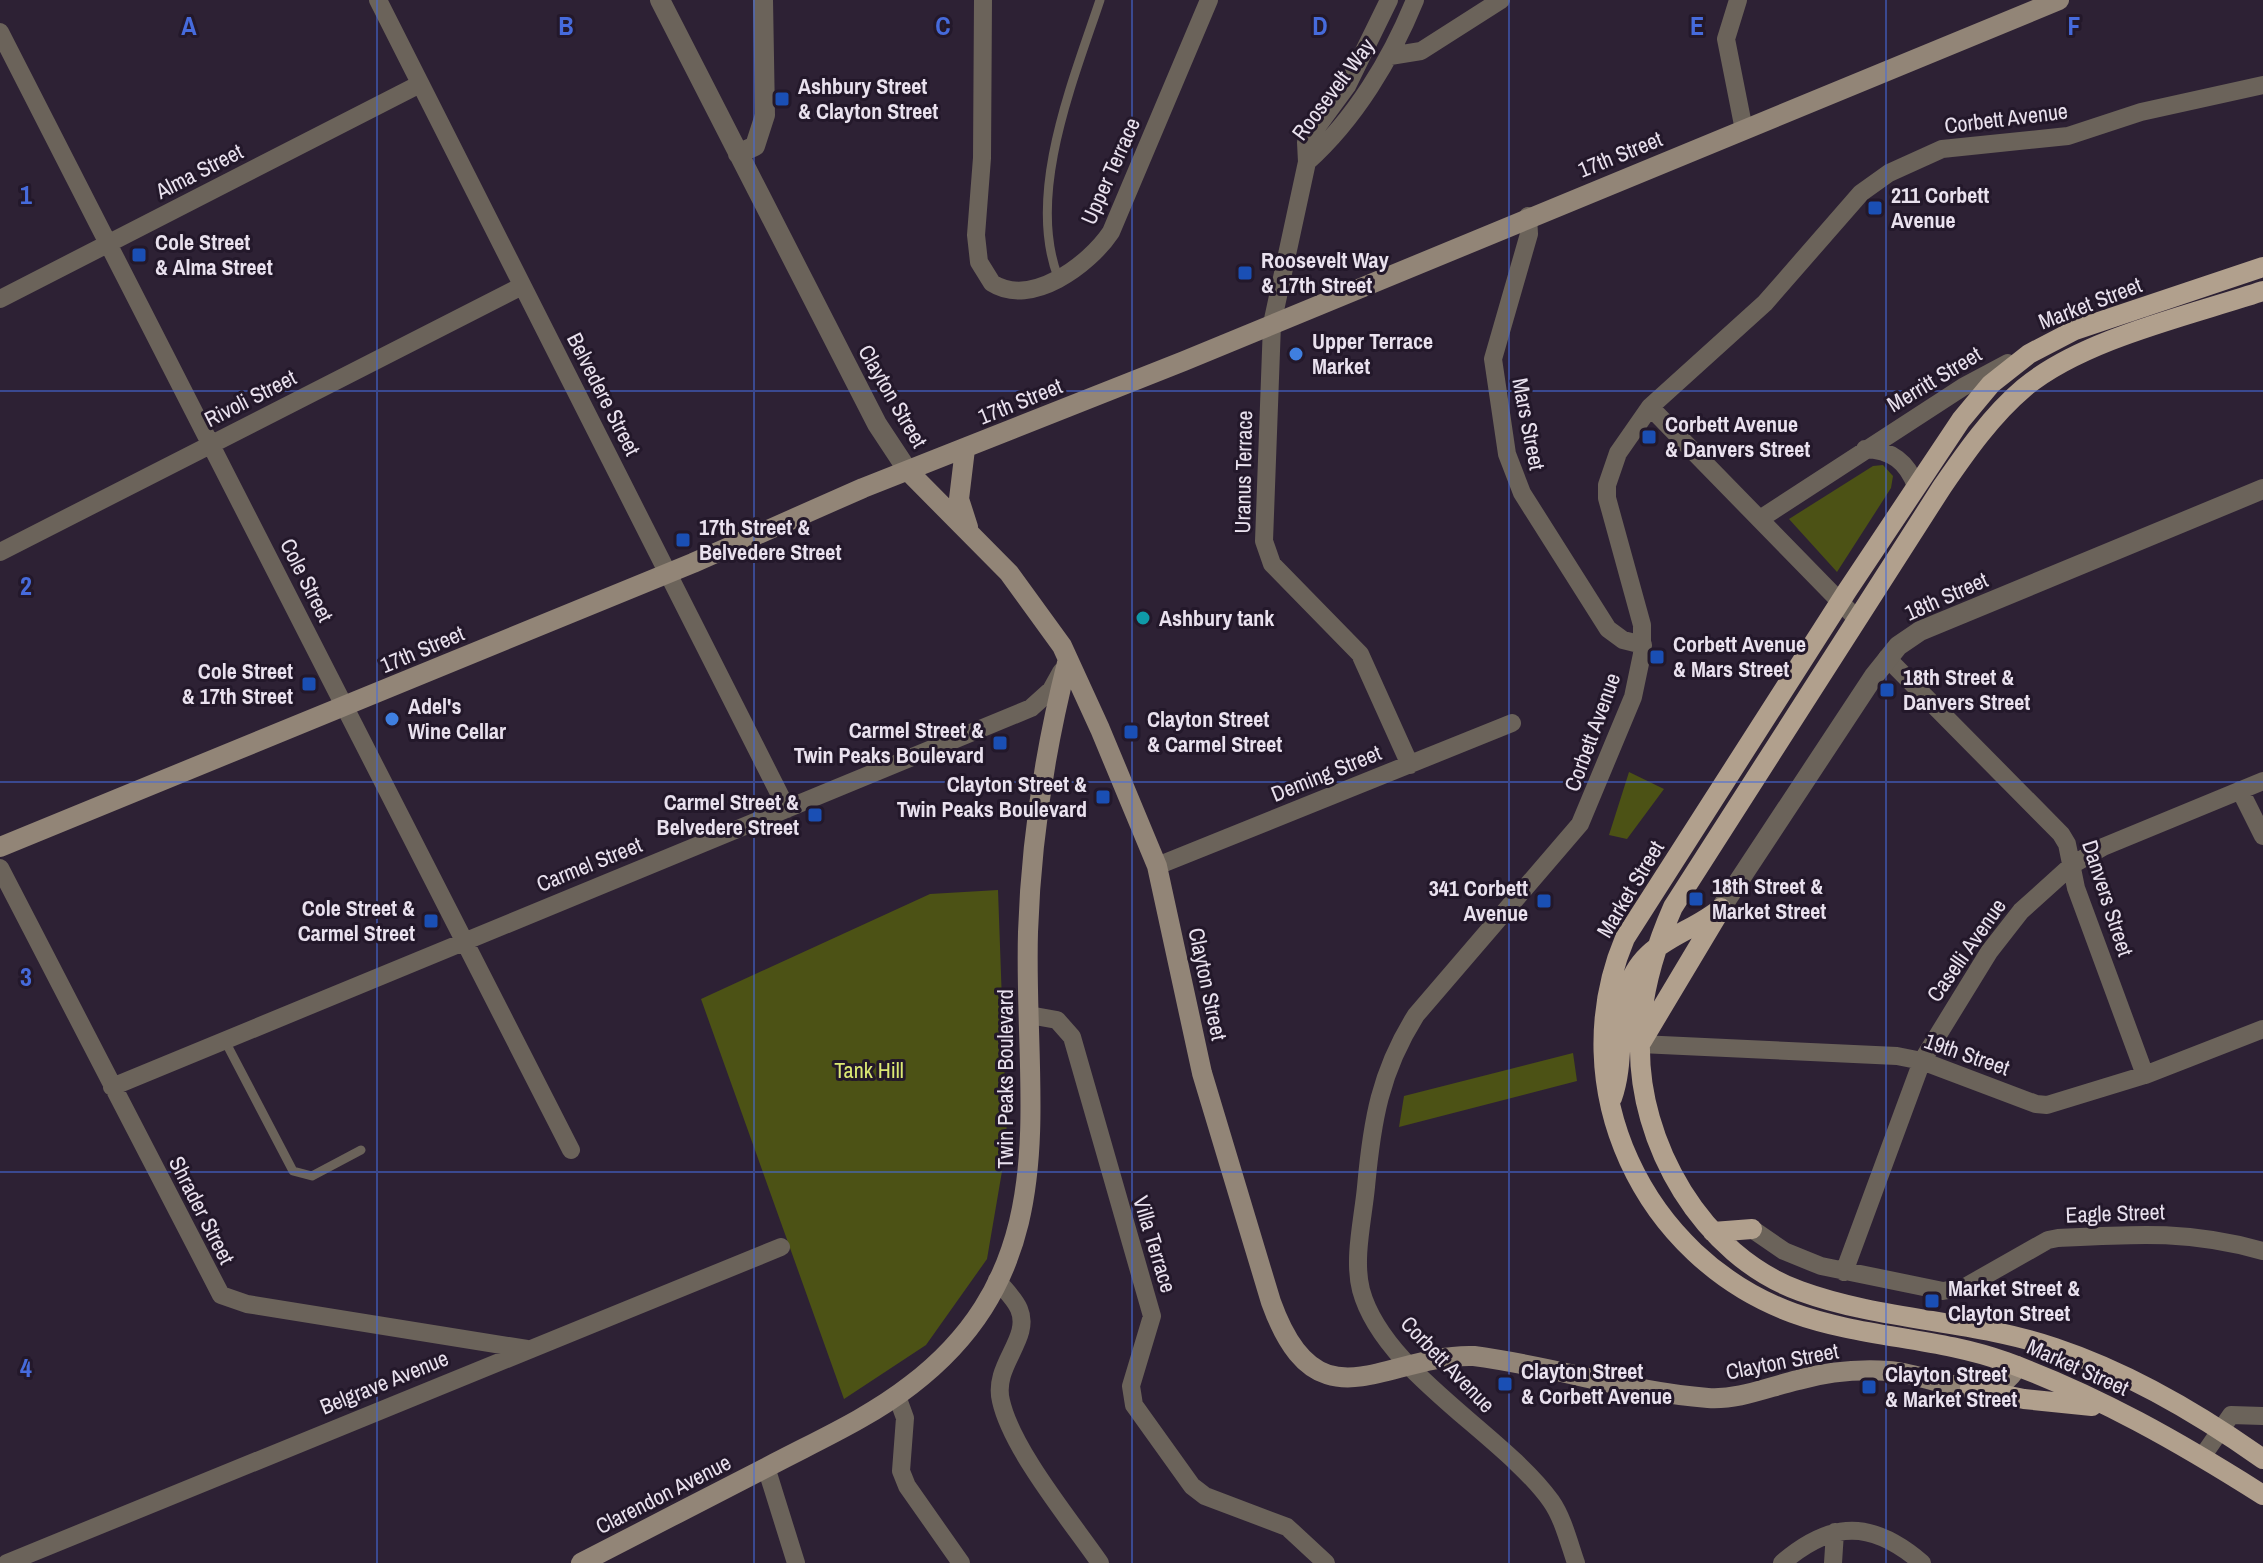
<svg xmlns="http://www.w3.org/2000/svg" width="2263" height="1563" viewBox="0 0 2263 1563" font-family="'Archivo Narrow',sans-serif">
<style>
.green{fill:#4c5215}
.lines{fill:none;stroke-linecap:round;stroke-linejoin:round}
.service{stroke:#6b635a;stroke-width:9}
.minor{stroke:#6b635a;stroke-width:18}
.tertiary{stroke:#6b635a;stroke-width:20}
.secondary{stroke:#928577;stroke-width:20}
.primary{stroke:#b1a08d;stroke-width:20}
.grid{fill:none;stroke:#466bdc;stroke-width:2;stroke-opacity:0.55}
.transit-dot{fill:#1a4fb4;stroke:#23182a;stroke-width:3}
.shop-dot{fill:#3f7fe0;stroke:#23182a;stroke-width:3}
.culture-dot{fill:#0f9aa8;stroke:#23182a;stroke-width:3}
.labels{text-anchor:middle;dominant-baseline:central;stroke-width:6;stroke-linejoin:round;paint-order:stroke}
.poi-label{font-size:22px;font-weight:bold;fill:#e9e1ee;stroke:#23182a;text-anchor:start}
.street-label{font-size:22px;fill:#e9e1ee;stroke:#23182a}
.park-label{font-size:22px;fill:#dce974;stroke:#23182a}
.grid-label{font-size:26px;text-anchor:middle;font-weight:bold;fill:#466bdc;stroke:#23182a;stroke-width:6;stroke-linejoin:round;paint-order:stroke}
</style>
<rect width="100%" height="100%" fill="#2d2134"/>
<path class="green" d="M1883,465L1893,476L1891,488L1837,572L1789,519L1873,466Z
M1629,772L1664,789L1627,839L1609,835Z
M998,890L1007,1142L987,1259L926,1345L844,1399L701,999L930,894Z
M1573,1053L1577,1081L1399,1127L1404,1096Z"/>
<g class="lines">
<path class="service" d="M1058,277C1026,194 1073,81 1100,0
M225,1041L293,1171L312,1176L361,1150"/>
<path class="minor" d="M378,0L787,809
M983,0L982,158L976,235L979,262L992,283C1031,308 1089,265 1111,232L1209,0
M1389,0L1347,86L1306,142L1307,162L1272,324L1264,541L1272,564L1360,654L1410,765
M1738,0L1726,39L1744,130
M0,32L571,1150
M1390,56L1421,51L1501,0
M1307,162C1355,119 1391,59 1415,0
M1528,216L1529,234L1493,359L1507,454L1522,493L1608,629L1623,640L1643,645
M0,299L420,84
M1650,407L1857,619
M1865,449C1892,450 1907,462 1916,486
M1760,519L1963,387L2008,363
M0,552L522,286
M1887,658L2061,834L2067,844L2076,888L2145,1075
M2240,790L2263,836
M1157,866L1512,723
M0,868L221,1295L247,1304L527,1349
M1029,1015L1057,1020L1072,1037L1152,1316L1131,1386L1134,1405L1192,1486L1205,1496L1287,1527L1326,1563
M1640,1044L1897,1056L1922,1061L2036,1104L2047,1105L2145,1075L2263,1029
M112,1087L1031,708L1051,690L1061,672
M1752,1229L1784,1251L1821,1266L1943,1291L1965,1287L2048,1240L2058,1238C2135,1234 2188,1230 2263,1251
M1844,1272L1922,1061L1989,952L2021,911L2072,865L2103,847L2263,781
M997,1280C1004,1289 1015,1299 1019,1309C1032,1339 992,1365 1001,1401C1012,1450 1071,1521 1100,1563
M897,1396L905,1418L901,1471L907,1486L961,1563
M2202,1457L2231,1415L2263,1416
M766,1467L796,1563
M7,1563L781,1247
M1576,1563C1569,1543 1563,1518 1551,1501C1503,1434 1383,1372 1361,1290C1353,1259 1363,1219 1366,1187C1372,1121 1380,1072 1416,1015L1580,824L1633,697L1642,654V625L1607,498V485L1618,453L1650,407L1765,303L1861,193L1889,173L1942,149L2068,136L2141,112L2263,85
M1782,1563C1832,1520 1872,1520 1922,1563
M1833,1563L1835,1532"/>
<path class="tertiary" d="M660,0L877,424L908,471
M738,154L755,146L765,115L763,0
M1721,908L1874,676L1898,646L1920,631L2263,489"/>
<path class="secondary" d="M965,449L959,499L968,527
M908,471L1009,573L1062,646L1100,729L1157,866L1202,1073L1271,1302C1318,1433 1385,1353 1474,1356C1552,1366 1630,1392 1708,1398C1739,1400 1768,1387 1798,1380C1827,1372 1859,1369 1889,1371C1927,1373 1995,1412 2017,1366
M0,847L693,563L863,488L1184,361L2059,0
M581,1563C646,1530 710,1496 775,1463C821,1439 870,1417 911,1385C1069,1264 1023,1101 1028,932C1031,842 1045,750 1067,663"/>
<path class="primary" d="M2263,267L2075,330L2029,354L1991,384L1961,420L1847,591L1625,938C1562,1087 1643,1258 1793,1313C1862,1338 1937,1337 2006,1362C2097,1395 2181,1443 2263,1495
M2263,291C2191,315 2082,339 2024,388C1992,415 1966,452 1942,487L1673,907C1654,950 1641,994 1640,1041C1637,1144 1703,1256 1800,1291C1882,1321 1973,1320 2055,1348C2130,1373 2198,1413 2263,1459
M1642,1041L1718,914
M1612,1098C1629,1052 1609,992 1648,955C1669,935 1699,927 1721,908
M1713,1232L1752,1229
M1970,1388L2024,1399L2092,1406"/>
</g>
<path class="grid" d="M377,0V1563M754,0V1563M1132,0V1563M1509,0V1563M1886,0V1563M0,391H2263M0,782H2263M0,1172H2263"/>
<g class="transit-dot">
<rect x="774" y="91" width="16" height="16" rx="4"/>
<rect x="1867" y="200" width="16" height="16" rx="4"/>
<rect x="131" y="247" width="16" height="16" rx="4"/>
<rect x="1237" y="265" width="16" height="16" rx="4"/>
<rect x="1641" y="429" width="16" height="16" rx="4"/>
<rect x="675" y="532" width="16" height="16" rx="4"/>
<rect x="1649" y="649" width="16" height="16" rx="4"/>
<rect x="301" y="676" width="16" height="16" rx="4"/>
<rect x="1879" y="682" width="16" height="16" rx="4"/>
<rect x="1123" y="724" width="16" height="16" rx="4"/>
<rect x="992" y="735" width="16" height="16" rx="4"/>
<rect x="1095" y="789" width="16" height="16" rx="4"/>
<rect x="807" y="807" width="16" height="16" rx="4"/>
<rect x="1688" y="891" width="16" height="16" rx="4"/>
<rect x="1536" y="893" width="16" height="16" rx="4"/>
<rect x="423" y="913" width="16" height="16" rx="4"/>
<rect x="1924" y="1293" width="16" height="16" rx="4"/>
<rect x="1497" y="1376" width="16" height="16" rx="4"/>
<rect x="1861" y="1379" width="16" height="16" rx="4"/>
</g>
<g class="shop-dot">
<circle cx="1296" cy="354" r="8"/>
<circle cx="392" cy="719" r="8"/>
</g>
<circle class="culture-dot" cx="1143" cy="618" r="8"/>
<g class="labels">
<g class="poi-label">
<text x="798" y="86">Ashbury Street<tspan x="798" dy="25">&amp; Clayton Street</tspan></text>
<text x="1891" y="195">211 Corbett<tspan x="1891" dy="25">Avenue</tspan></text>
<text x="155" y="242">Cole Street<tspan x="155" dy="25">&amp; Alma Street</tspan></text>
<text x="1261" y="260">Roosevelt Way<tspan x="1261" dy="25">&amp; 17th Street</tspan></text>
<text x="1312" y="341">Upper Terrace<tspan x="1312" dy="25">Market</tspan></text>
<text x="1665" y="424">Corbett Avenue<tspan x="1665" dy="25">&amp; Danvers Street</tspan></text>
<text x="699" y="527">17th Street &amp;<tspan x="699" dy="25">Belvedere Street</tspan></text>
<text x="1159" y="618">Ashbury tank</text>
<text x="1673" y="644">Corbett Avenue<tspan x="1673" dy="25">&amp; Mars Street</tspan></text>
<text x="293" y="671" text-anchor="end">Cole Street<tspan x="293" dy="25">&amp; 17th Street</tspan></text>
<text x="1903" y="677">18th Street &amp;<tspan x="1903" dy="25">Danvers Street</tspan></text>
<text x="408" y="706">Adel's<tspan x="408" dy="25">Wine Cellar</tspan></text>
<text x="1147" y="719">Clayton Street<tspan x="1147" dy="25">&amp; Carmel Street</tspan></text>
<text x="984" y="730" text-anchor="end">Carmel Street &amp;<tspan x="984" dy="25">Twin Peaks Boulevard</tspan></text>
<text x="1087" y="784" text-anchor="end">Clayton Street &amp;<tspan x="1087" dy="25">Twin Peaks Boulevard</tspan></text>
<text x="799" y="802" text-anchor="end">Carmel Street &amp;<tspan x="799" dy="25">Belvedere Street</tspan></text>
<text x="1712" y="886">18th Street &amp;<tspan x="1712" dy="25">Market Street</tspan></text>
<text x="1528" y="888" text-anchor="end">341 Corbett<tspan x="1528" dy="25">Avenue</tspan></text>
<text x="415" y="908" text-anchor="end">Cole Street &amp;<tspan x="415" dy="25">Carmel Street</tspan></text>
<text x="1948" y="1288">Market Street &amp;<tspan x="1948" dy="25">Clayton Street</tspan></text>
<text x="1521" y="1371">Clayton Street<tspan x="1521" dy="25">&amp; Corbett Avenue</tspan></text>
<text x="1885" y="1374">Clayton Street<tspan x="1885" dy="25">&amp; Market Street</tspan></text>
</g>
<g class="street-label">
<text transform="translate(1333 89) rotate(-53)">Roosevelt Way</text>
<text transform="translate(2006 118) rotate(-7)">Corbett Avenue</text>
<text transform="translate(1620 154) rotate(-22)">17th Street</text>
<text transform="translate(199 171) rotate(-27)">Alma Street</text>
<text transform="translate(1110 171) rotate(-66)">Upper Terrace</text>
<text transform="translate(2090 303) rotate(-21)">Market Street</text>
<text transform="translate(1934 379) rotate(-31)">Merritt Street</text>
<text transform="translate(604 394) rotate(63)">Belvedere Street</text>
<text transform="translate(893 396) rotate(60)">Clayton Street</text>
<text transform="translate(250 398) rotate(-27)">Rivoli Street</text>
<text transform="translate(1020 401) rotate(-22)">17th Street</text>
<text transform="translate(1529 424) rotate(79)">Mars Street</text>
<text transform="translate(1243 472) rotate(-89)">Uranus Terrace</text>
<text transform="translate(307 580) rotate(63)">Cole Street</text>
<text transform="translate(1946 596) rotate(-24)">18th Street</text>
<text transform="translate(422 649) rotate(-23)">17th Street</text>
<text transform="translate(1592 732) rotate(-70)">Corbett Avenue</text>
<text transform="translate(1326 773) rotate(-22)">Deming Street</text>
<text transform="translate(589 864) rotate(-22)">Carmel Street</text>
<text transform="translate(1630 889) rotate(-59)">Market Street</text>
<text transform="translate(2108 898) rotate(72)">Danvers Street</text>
<text transform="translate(1966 950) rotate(-55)">Caselli Avenue</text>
<text transform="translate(1208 984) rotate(78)">Clayton Street</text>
<text transform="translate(1967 1054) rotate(19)">19th Street</text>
<text transform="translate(1005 1079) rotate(-90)">Twin Peaks Boulevard</text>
<text transform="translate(202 1210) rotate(63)">Shrader Street</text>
<text transform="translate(2115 1213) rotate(-2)">Eagle Street</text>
<text transform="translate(1155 1244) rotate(73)">Villa Terrace</text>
<text transform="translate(1782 1361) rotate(-11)">Clayton Street</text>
<text transform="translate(1448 1364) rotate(46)">Corbett Avenue</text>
<text transform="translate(2078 1367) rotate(24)">Market Street</text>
<text transform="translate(384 1382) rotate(-22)">Belgrave Avenue</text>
<text transform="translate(663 1494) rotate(-27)">Clarendon Avenue</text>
</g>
<g class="park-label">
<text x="869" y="1070">Tank Hill</text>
</g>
</g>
<g class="grid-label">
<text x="189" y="35">A</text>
<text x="566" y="35">B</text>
<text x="943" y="35">C</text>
<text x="1320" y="35">D</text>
<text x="1697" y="35">E</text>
<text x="2074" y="35">F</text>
<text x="26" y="204">1</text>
<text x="26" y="595">2</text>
<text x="26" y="986">3</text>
<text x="26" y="1377">4</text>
</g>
</svg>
